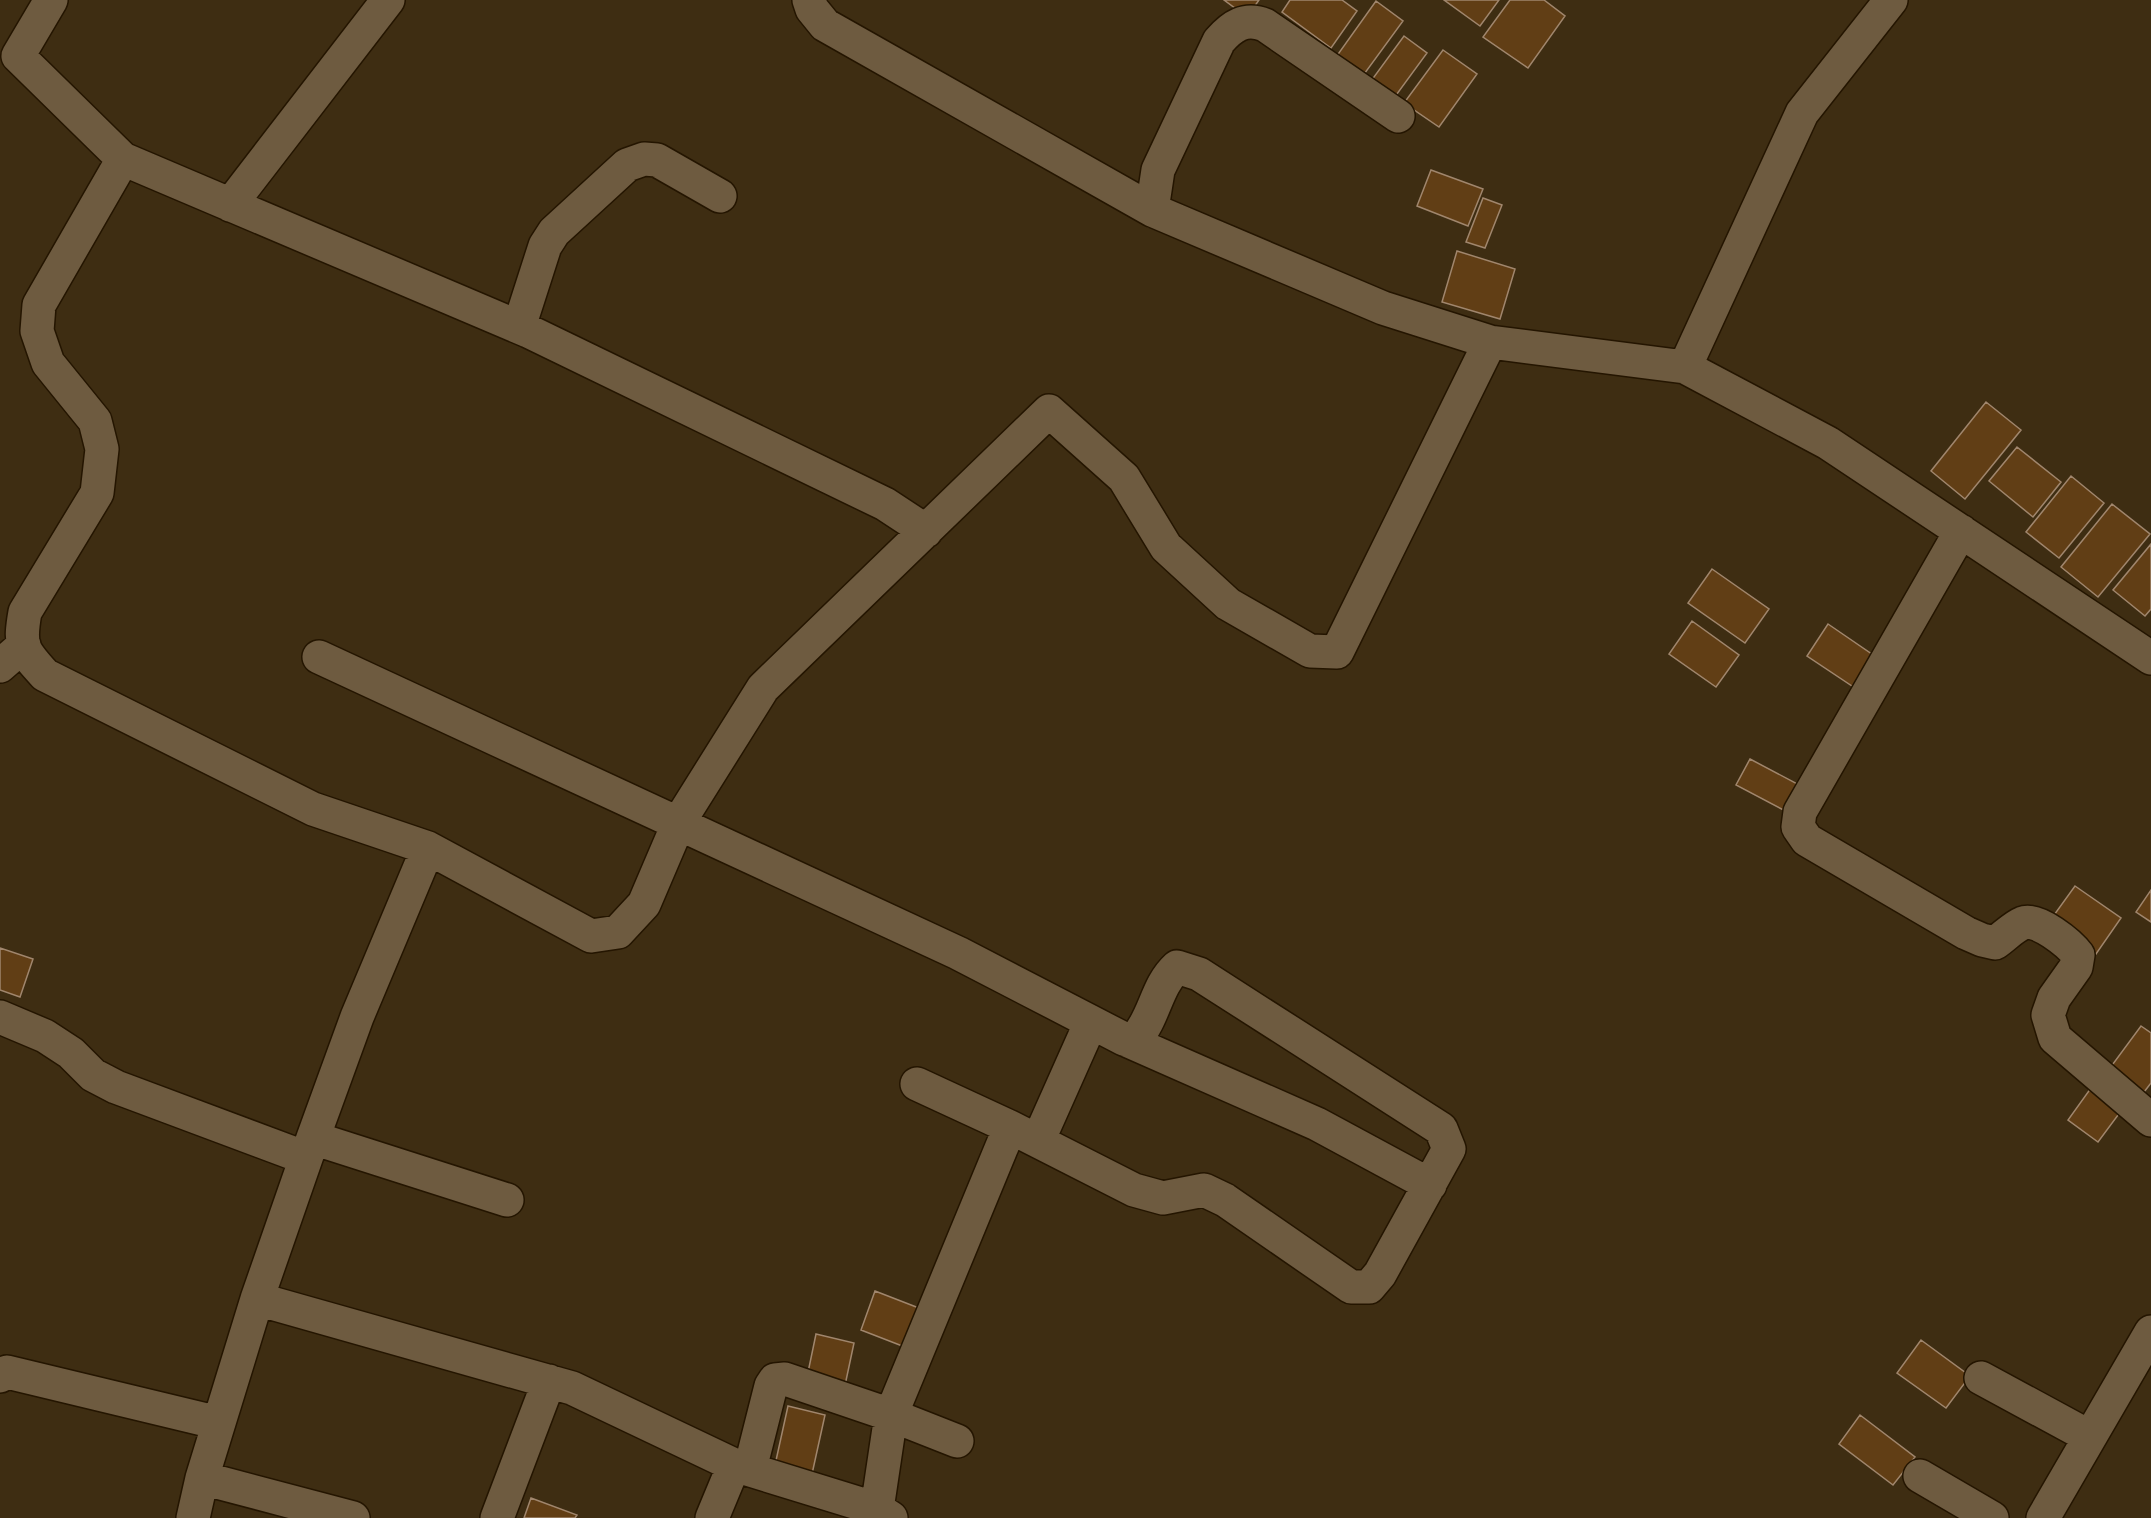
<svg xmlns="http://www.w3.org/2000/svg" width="2151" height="1518" viewBox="0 0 2151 1518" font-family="'Times New Roman',serif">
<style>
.building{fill:#613e15;stroke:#a0866d;stroke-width:1.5}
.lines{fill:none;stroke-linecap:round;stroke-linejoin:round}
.minor-casing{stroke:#241500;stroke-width:36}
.minor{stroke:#6e5b40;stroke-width:33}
</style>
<rect width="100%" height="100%" fill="#3e2d12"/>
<path class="building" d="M1224,0H1259L1247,17Z
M1290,0H1342L1357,11L1331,48L1282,12Z
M1444,0H1499L1480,26Z
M1510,0H1544L1565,16L1528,68L1483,37Z
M1376,1L1403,21L1362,77L1336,57Z
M1404,36L1427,53L1394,98L1371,81Z
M1443,50L1477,74L1439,127L1404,103Z
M1431,170L1483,189L1468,226L1417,206Z
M1483,198L1502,205L1485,248L1466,242Z
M1457,251L1515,269L1500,319L1442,302Z
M1986,402L2021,430L1965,499L1931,471Z
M2017,447L2061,482L2033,517L1989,481Z
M2071,476L2104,503L2059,558L2026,532Z
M2112,504L2150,534L2098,597L2061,567Z
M2151,544V609L2145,616L2113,590Z
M1712,569L1769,609L1745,643L1688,603Z
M1692,621L1739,655L1716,687L1669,654Z
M1828,624L1879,659L1858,690L1807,656Z
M1750,759L1805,788L1791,814L1736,785Z
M2075,886L2121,918L2096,954L2049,922Z
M2151,890V922L2136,912Z
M0,948L33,959L20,997L0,990Z
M2141,1026L2151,1033V1083L2141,1096L2107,1072Z
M2096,1081L2127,1103L2098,1142L2068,1120Z
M875,1291L924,1310L910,1349L861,1330Z
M816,1334L854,1343L844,1390L806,1382Z
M1921,1340L1970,1376L1946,1408L1897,1373Z
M788,1406L825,1415L812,1474L775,1465Z
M1860,1415L1915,1457L1893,1485L1839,1444Z
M531,1498L577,1515L575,1518H524Z"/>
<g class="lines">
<g class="minor-casing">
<path id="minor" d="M51,0L18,56L123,159L528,331L885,504L926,531
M809,0L812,9L825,25L1152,210
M1398,116L1265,25C1245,17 1232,26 1219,41L1158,170L1152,210L1383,308L1490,342L1685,367L1828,443L2151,658
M123,159L39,305L37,331L48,363L95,421L102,449L97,493L25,612C19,646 22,650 45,675L313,809L428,848L591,936L618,932L644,904L679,822L763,688L1049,411L1124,478L1166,547L1228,604L1310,651L1337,652L1490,342
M230,205L388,0
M519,327L545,246L554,232L627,165L644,159L657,160L720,196
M1685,367L1802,113L1891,0
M1961,531L1800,812L1798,827L1807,840L1966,933L1982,940L1995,943C2004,937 2013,927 2023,923C2037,917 2070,944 2078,955L2076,967L2054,998L2048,1015L2055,1038L2151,1120
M319,657L958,953L1124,1039L1136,1038C1155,1017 1156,986 1177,967L1199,974L1441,1129L1449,1149L1380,1274L1369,1287H1351L1225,1200L1204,1190L1163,1198L1134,1190L1010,1127L917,1084
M0,666L24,645
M0,1017L45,1036L71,1053L93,1075L116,1087L306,1158
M1124,1039L1317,1124L1430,1185
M313,1138L507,1200
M1038,1141L1091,1022
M257,1299L572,1388L734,1465L877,1509L891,1518
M0,1376L7,1372L219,1423
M1981,1378L2090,1437
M750,1469L771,1386L775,1380L785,1379L891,1415L957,1441
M1920,1476L1992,1518
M202,1478L353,1518
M877,1509L891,1415L1010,1127
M193,1518L202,1478L257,1299L313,1138L357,1017L428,848
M497,1518L549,1381
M712,1518L734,1465
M2043,1518L2151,1332"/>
</g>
<use href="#minor" class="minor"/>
</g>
</svg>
